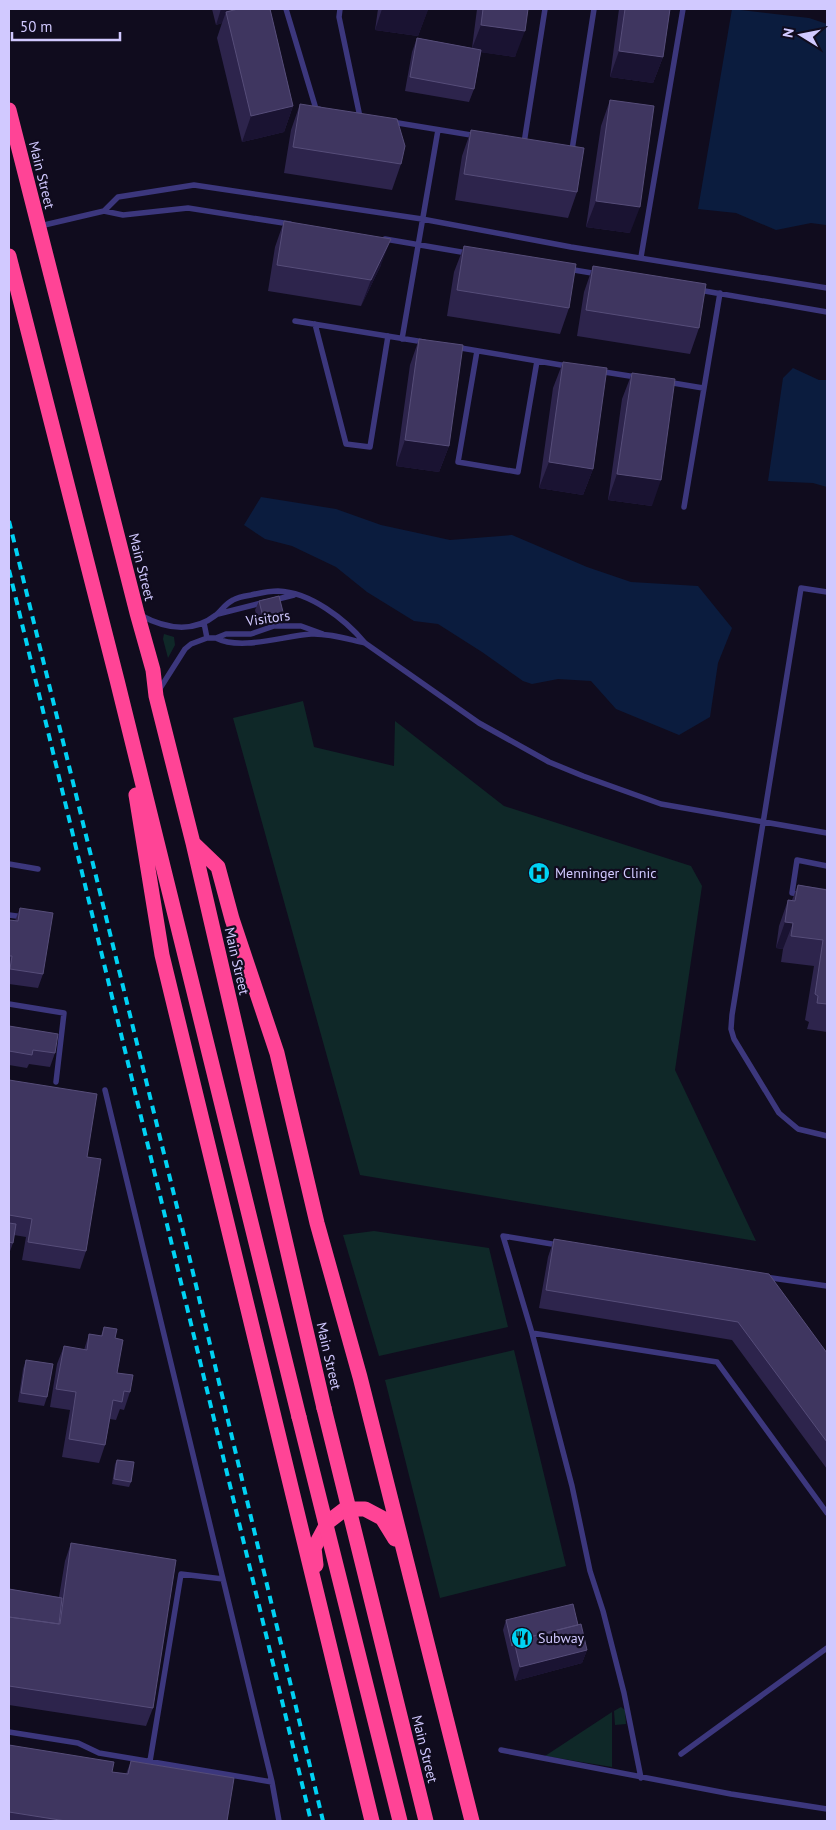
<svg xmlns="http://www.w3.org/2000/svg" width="836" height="1830" viewBox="0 0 836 1830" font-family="'PT Sans',sans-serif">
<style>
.green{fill:#0f2828}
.water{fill:#0b1c3e}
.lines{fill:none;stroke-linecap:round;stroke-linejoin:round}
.lane{stroke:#3c377d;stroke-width:5.5}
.highway{stroke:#ff4496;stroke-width:15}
.rail{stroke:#00d2f4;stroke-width:4;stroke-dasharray:8 6;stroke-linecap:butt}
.highway-bridge{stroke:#ff4496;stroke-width:15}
.wall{fill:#2d244c}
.shaded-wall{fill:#1a1332}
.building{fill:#3f3660;stroke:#564d79}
.labels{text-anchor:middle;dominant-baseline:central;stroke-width:4.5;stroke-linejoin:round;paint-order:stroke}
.street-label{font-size:14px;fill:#d1c9ff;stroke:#100c1e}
.poi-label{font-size:14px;fill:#d1c9ff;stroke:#100c1e;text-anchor:start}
</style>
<rect width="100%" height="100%" fill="#100c1e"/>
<path class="green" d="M164,634L174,637L175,645L168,658L163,639Z
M303,701L314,747L394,766L395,721L504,806L691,866L702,886L675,1070L756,1241L360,1175L233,718Z
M374,1231L489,1248L508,1327L379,1356L343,1235Z
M514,1350L566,1566L440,1598L385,1380Z
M621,1707L625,1710L626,1724L615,1725L614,1711Z
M612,1712V1767L545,1756Z"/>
<path class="water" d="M732,9L809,18L827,24V228L826,225L811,223L776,230L736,213L698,209Z
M793,368L819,380H827V487L813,483L768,481L783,378Z
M261,497L336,509L381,525L450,540L512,535L587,567L631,582L698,586L732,628L718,663L710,717L679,735L616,709L591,681L558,679L532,684L523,681L482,652L438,624L414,621L367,592L336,567L292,546L265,539L244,525Z"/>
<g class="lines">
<path class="lane" d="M286,9L316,109H319
M340,9L339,17L360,117
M392,122L477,136
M524,143L545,9
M570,150H572L594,9
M104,211L118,197L194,185L422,219L571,247L827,288
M40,226L104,211L123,215L188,208L290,224
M385,239L467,253
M641,257L683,9
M568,269L598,274
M699,290L827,312
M295,321L424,342
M315,324L346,444L370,447L388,336
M402,339L438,130
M455,347L567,366
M477,351L458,462L518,472L537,361
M598,371L636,377
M667,382L703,388
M684,507L720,293
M827,592L801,588L732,1015L731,1029L734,1039L779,1113L798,1129L827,1136
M274,600L294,595
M218,614L265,602
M140,615C164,628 192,634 216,615C222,610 225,604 233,600C238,597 245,596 251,595C260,593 269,591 278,591C310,592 345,619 365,643L479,723L549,762L583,776L661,804L827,833
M204,623L207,638
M216,638C241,651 283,636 311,634C329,633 347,639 365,643
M159,690L185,649L191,644L207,638H216L226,634H251L274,626H301L323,634
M9,864L38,869
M800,894L792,893L797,860L827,866
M9,915L24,917
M9,1004L64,1013L56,1082
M105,1090L272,1782L279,1821
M558,1245L503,1236L532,1333L572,1486L590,1571L603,1611L624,1693L641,1778
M765,1277L827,1286
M532,1333L717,1362L827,1513
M9,1732L78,1743L99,1753L272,1782
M501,1750L731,1794L827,1809
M681,1754L827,1648
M150,1761L181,1574L223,1579"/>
<path class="highway" d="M9,110L137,613L153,670L156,696L193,843L324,1408
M9,256L117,680L299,1417
M136,795L162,955L372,1821
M193,843L218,867L232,919L277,1053L317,1223L360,1377L472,1821
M316,1565L314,1548L328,1522L345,1509H365L382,1518L395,1539"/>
<path class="rail" d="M9,521L190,1260L323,1821
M9,570L311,1821"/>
<path class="highway-bridge" d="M324,1408L426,1821
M299,1417L400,1821"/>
</g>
<path class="wall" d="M212,9H270L293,106L284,132L242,142L217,38L222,23L216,25Z
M378,9H428L418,36L375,30Z
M477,9H528L515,57L481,52L474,89L469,102L405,91L412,52L417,38L472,48Z
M619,9H670L663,57L653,83L610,77Z
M610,100L630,233L586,227L601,126Z
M300,104L401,164L392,190L284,173L291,130Z
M471,130L577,192L568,218L455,200L462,156Z
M284,221L381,265L361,306L268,291L275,247Z
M464,246L569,308L560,334L447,316L454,272Z
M593,266L699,328L690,354L577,336L584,292Z
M419,339L449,446L439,472L396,466L410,365Z
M563,362L593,469L583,495L539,488L553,388Z
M632,373L652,506L608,500L622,399Z
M259,601L279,621L259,626L255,610Z
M798,885L827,889V1032L807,1029L809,1022L805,1020L814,966L781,962L783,949L776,948L779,926L788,900H792Z
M20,908L43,974L38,988L9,984V920L15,921Z
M9,1026L55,1053L50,1067L29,1064L27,1068L9,1065Z
M9,1080L87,1157L86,1251L80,1269L22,1260L26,1237L14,1235L13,1243L9,1254Z
M554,1239L827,1353V1469L732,1340L539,1308L548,1257Z
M104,1327L115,1338L117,1373L130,1392L124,1410L120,1409L116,1420L110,1419L105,1445L99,1463L62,1457L70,1410L50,1407L57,1364L64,1346L84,1350L89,1334L101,1336Z
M26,1360L47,1397L44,1406L18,1402L23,1369Z
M117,1460L131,1482L129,1487L112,1484L115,1464Z
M71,1543L153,1708L146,1726L9,1705V1589L59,1597L65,1561Z
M506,1620L578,1625L587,1650L582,1663L515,1681L503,1630Z
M9,1745L112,1772L126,1774L131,1761L227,1821H9Z"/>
<path class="shaded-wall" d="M221,9H260L226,12L222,23L216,25Z
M382,9H420L428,10L418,36L375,30Z
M481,25L525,31L515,57L471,51Z
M619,51L663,57L653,83L610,77Z
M293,106L284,132L242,142L251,116Z
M596,201L640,207L630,233L586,227Z
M391,239L381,265L361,306L371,280Z
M405,440L449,446L439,472L396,466Z
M549,462L593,469L583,495L539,488Z
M617,474L661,480L652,506L608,500Z
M283,612L279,621L259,626L263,617Z
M785,922L793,923L783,949L776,948Z
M587,1650L582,1663L515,1681L520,1667Z"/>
<path class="building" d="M238,9H270L293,106L251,116L226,12Z
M483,9H528L525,31L481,25Z
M625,9H670L663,57L619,51Z
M417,38L481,50L474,89L410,77Z
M610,100L654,106L640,207L596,201Z
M300,104L397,119L405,146L401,164L293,147Z
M471,130L584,148L577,192L464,174Z
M284,221L391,239L371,280L277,265Z
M464,246L576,264L569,308L457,290Z
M593,266L706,284L699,328L586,310Z
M419,339L463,345L449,446L405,440Z
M563,362L607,368L593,469L549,462Z
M632,373L675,379L661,480L617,474Z
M279,596L283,612L263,617L259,601Z
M798,885L827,890V1004L817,1003L818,996L815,994L823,940L791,936L793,923L785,922L788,900L795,901Z
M20,908L53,913L43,974L10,969L12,956H9V920L18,921Z
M9,1026L58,1034L55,1053L33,1050L32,1055L9,1051Z
M9,1080L97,1094L87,1157L101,1159L86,1251L28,1242L32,1219L9,1215Z
M9,1223L16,1224L13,1243L9,1242Z
M554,1239L769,1274L827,1353V1442L738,1322L546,1290Z
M104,1327L117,1329L115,1338L123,1340L117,1373L133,1375L130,1392L124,1391L122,1402L113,1400L105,1445L69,1439L76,1392L56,1389L64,1346L87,1350L89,1334L102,1336Z
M26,1360L53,1364L47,1397L21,1393Z
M117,1460L134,1462L131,1482L114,1479Z
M71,1543L176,1560L153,1708L9,1686V1617L60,1624Z
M9,1589L62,1598L59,1624L9,1617Z
M573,1604L578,1625L514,1641L512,1646L506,1620Z
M581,1624L587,1650L520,1667L514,1641Z
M9,1745L114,1762L112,1772L128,1774L131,1761L234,1778L227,1821H66L9,1812Z"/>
<defs>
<g id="hospital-disc" transform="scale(1.125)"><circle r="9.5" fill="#00d2f4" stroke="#100c1e"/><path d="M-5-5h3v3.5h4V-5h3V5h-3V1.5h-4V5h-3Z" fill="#111"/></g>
<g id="restaurant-disc" transform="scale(1.125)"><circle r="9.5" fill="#00d2f4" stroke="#100c1e"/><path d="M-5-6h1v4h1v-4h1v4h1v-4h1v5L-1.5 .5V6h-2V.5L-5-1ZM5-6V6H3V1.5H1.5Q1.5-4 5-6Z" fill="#111"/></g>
</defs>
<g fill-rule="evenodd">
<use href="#hospital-disc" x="539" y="873"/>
<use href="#restaurant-disc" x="522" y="1638"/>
</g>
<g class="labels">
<g class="street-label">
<text transform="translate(42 175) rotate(76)">Main Street</text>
<text transform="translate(142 567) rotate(76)">Main Street</text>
<text transform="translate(268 618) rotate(-8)">Visitors</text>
<text transform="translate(237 961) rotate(77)">Main Street</text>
<text transform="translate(329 1356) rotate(77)">Main Street</text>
<text transform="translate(425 1749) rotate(76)">Main Street</text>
</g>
<g class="poi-label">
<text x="555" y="873">Menninger Clinic</text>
<text x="538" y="1638">Subway</text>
</g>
</g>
<rect width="836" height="1830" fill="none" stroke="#d1c9ff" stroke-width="20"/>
<g transform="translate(801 35) rotate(280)" stroke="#100c1e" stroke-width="4" paint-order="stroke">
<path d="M0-4L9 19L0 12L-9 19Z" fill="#d1c9ff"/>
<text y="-8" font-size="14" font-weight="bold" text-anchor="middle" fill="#d1c9ff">N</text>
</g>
<path d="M12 32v8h108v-8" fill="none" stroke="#d1c9ff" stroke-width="2.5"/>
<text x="20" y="32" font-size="15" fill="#d1c9ff" stroke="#100c1e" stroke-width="4" paint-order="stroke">50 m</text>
</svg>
